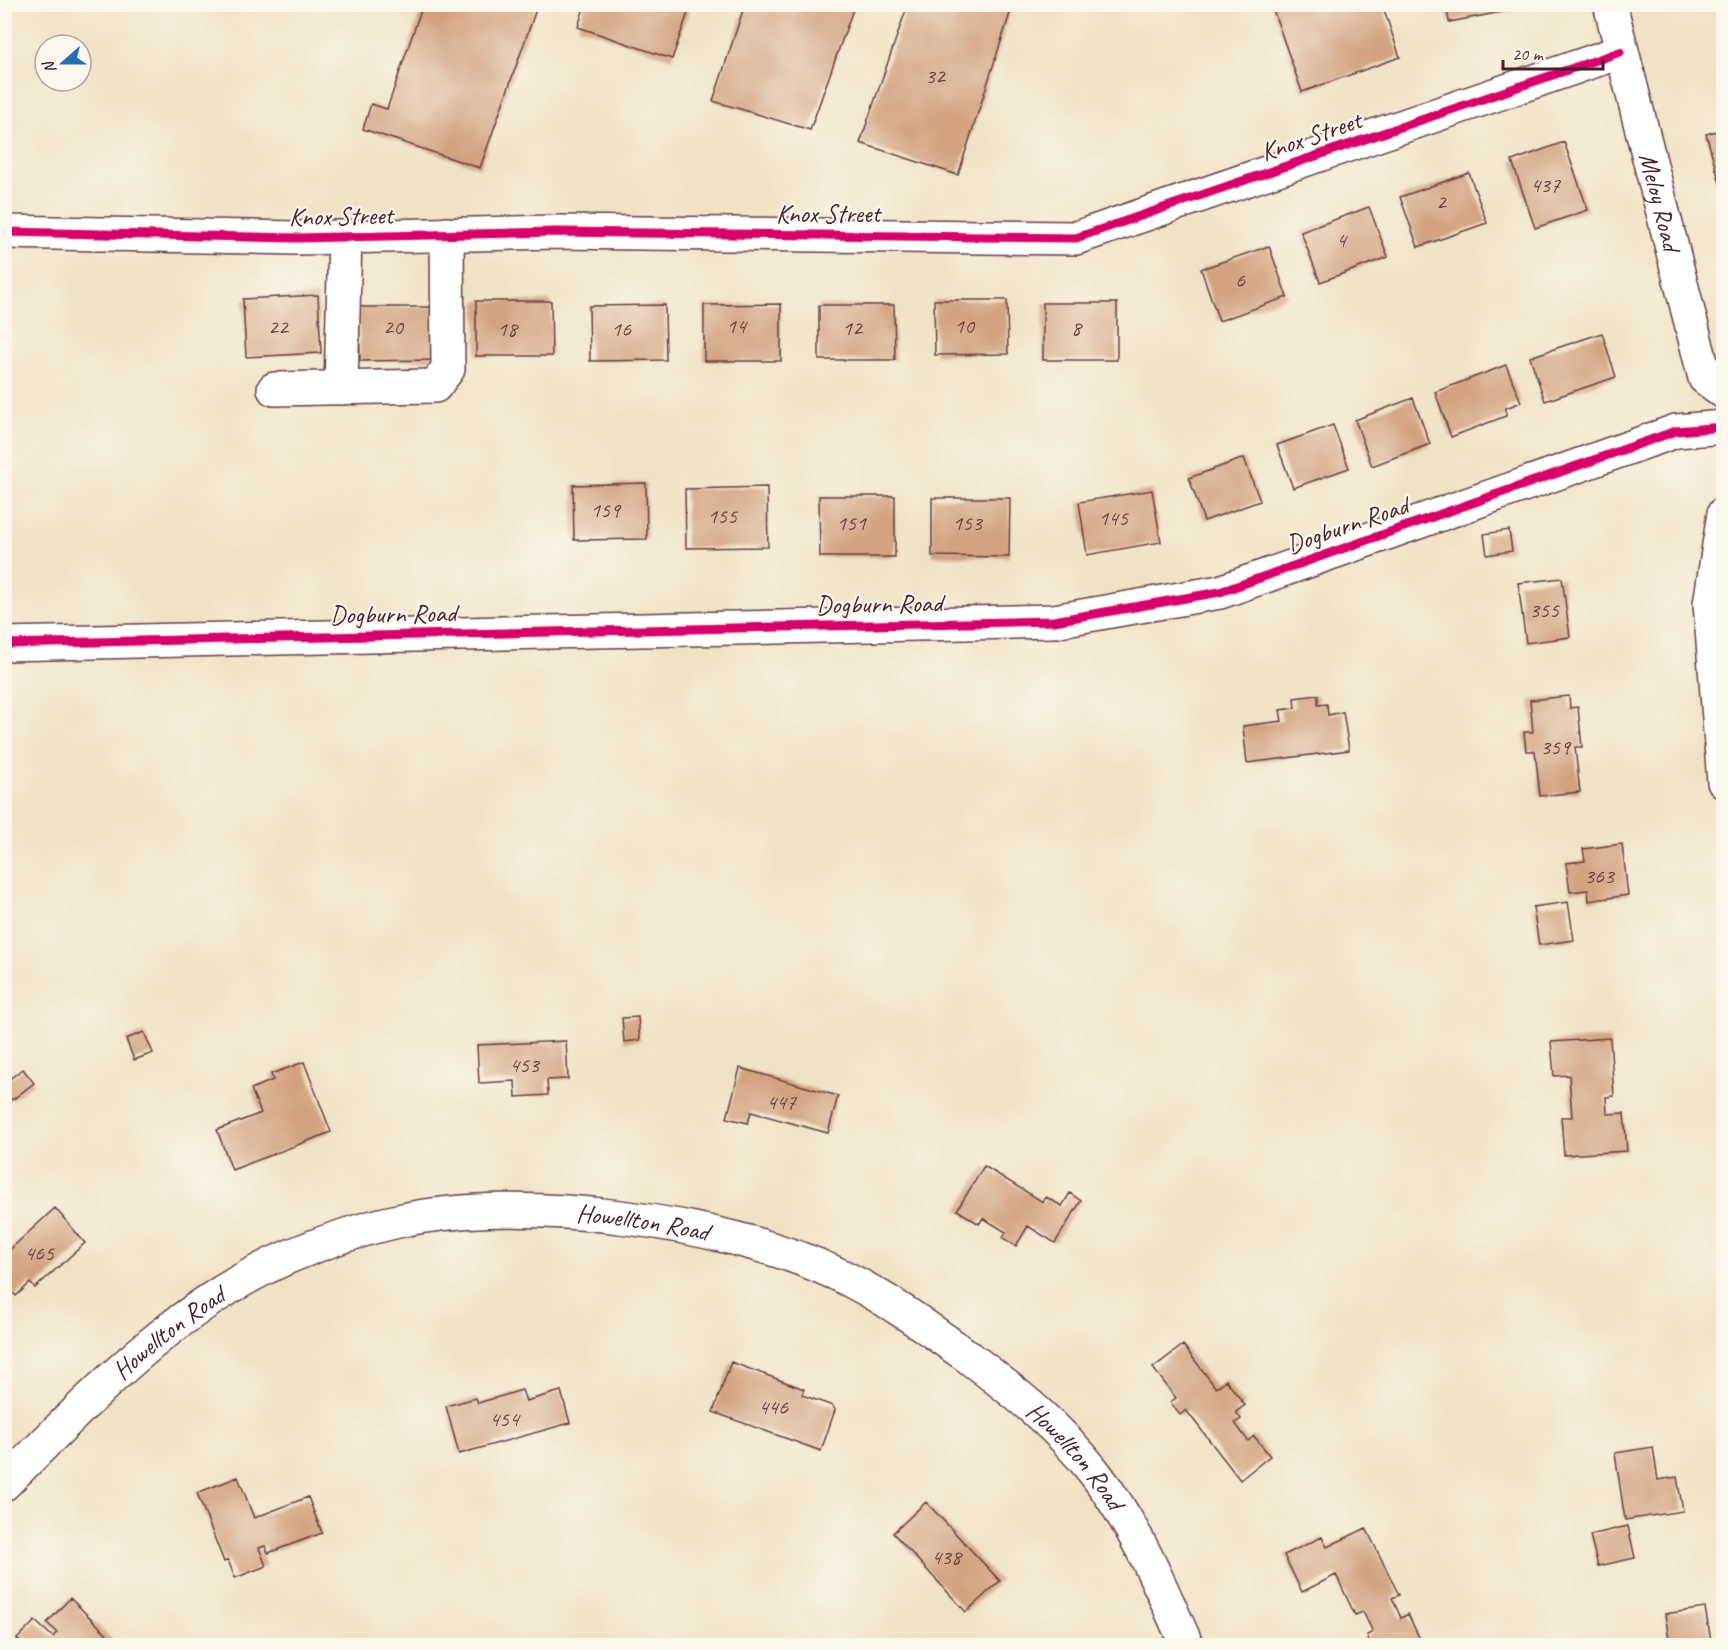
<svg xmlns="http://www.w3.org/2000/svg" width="1728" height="1650" viewBox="0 0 1728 1650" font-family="Caveat,sans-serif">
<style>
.building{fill:#d3a380}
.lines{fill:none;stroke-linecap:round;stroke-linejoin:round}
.minor-casing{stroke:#633c42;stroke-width:36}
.minor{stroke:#fff;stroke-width:33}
.cycleway-casing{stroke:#fbf7ec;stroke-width:13}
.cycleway{stroke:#d6006c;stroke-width:9}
.labels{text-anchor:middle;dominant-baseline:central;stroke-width:4.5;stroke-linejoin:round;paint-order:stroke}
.number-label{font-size:22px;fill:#6c4040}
.street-label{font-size:26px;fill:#4a1f2b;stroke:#fbf7ec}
</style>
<rect width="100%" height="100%" fill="#fbf7ec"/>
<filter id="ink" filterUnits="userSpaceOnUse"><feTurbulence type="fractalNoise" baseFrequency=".0167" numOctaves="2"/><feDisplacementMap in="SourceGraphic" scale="12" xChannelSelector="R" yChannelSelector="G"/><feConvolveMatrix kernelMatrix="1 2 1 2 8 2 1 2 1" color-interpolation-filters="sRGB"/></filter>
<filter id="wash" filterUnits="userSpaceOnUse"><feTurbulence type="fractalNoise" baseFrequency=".008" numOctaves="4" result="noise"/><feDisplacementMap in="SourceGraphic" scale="24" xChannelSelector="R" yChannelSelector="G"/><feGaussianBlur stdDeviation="1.35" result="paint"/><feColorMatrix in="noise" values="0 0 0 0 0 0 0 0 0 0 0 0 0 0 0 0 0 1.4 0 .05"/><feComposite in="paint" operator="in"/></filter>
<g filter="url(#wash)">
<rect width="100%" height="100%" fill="#f0e2c5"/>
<g id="blocks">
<path class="building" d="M423,4H538L480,168L363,129L371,104L387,109Z
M585,4H691L672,59L578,27Z
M745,4H855L810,130L713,101Z
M908,4H1013L958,175L860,143Z
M1271,4H1382L1400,57L1302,92Z
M1446,4H1533V6L1449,22Z
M1724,129V194H1723L1706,134Z
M1564,142L1588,210L1535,228L1512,161Z
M1469,173L1487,223L1418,247L1400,197Z
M1369,207L1388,257L1320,282L1301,232Z
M1269,246L1287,297L1219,321L1201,269Z
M318,295L321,353L246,357L243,299Z
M934,300H1007L1008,354L935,355Z
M476,301H551L552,356H476Z
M1043,303H1117V360H1043Z
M781,304V361H704V305Z
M665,305L666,360L590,361L589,306Z
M819,305H894L895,360H819Z
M359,307H436V360L360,361Z
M1602,333L1616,377L1545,401L1530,357Z
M1506,365L1521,402L1506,408V416L1451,437L1435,392Z
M1413,398L1430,444L1372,466L1355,420Z
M1333,425L1349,468L1293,488L1277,445Z
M1244,458L1260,501L1204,521L1189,478Z
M646,483L647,539L574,540L573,485Z
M767,487L768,547L686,548L685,489Z
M1152,490L1161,542L1087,555L1079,502Z
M819,496H895V557H820Z
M932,498H1010L1009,557L932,556Z
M1509,530L1512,551L1487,555L1484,534Z
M1562,578L1570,637L1526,643L1518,583Z
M1318,695V705L1327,704L1328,715L1343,712L1349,750L1247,763L1243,726L1282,721L1280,710L1295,708L1294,698Z
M1569,696L1570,708L1578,707L1582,747H1575L1580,792L1540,796L1535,751H1526L1524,732H1533L1530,700Z
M1622,844L1628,895L1589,901L1588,890L1570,892L1566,863L1585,861L1583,849Z
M1568,902L1574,940L1539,945L1533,907Z
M638,1017L640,1040L624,1042L622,1018Z
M144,1032L153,1053L134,1060L126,1039Z
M1610,1038L1614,1096L1606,1097L1607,1114L1624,1113L1627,1151L1564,1155L1561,1117H1572L1569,1075L1554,1076L1551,1042Z
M566,1041L568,1079L547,1080L548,1095L516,1097L515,1081L479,1083L477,1045Z
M304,1062L331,1132L232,1170L217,1130L261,1113L251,1089L273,1080L271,1074Z
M740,1068L838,1096L828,1133L751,1112L748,1123L727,1118Z
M23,1069L34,1083L12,1100L4,1090V1083Z
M984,1166L1043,1202L1046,1197L1062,1206L1070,1193L1081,1201L1055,1243L1028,1226L1016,1246L1003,1238L1006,1232L983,1218L979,1224L957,1210Z
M55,1208L85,1243L35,1288L30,1283L16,1296L4,1283V1263L10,1259L5,1254Z
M1183,1345L1216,1388L1226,1380L1245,1405L1236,1412L1241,1419L1235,1423L1248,1441L1254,1436L1270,1456L1240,1480L1186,1410L1180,1415L1170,1402L1176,1398L1153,1368Z
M731,1362L804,1389L802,1395L833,1406L835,1410L821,1451L713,1412Z
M522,1390L526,1401L561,1391L570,1423L459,1454L446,1406L476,1398L478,1403Z
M1653,1447L1658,1480L1677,1477L1683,1511L1625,1520L1615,1453Z
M238,1477L254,1518L308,1497L322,1533L268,1553L265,1546L259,1548L266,1566L235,1578L228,1560L224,1562L197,1493Z
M926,1502L1000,1581L966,1612L893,1533Z
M1628,1526L1635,1558L1598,1566L1590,1535Z
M1366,1528L1399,1595L1392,1598L1401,1618L1408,1614L1423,1646H1371L1367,1635L1373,1632L1363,1612L1355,1615L1336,1575L1302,1592L1284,1555L1322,1537L1327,1547Z
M70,1598L114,1641L109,1646H24L17,1639L35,1621L53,1637L57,1632L47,1623Z
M1705,1608L1712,1646H1670L1665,1614Z"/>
</g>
</g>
<g filter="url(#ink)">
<use href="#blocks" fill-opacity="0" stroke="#633c42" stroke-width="1.5"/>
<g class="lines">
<g class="minor-casing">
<g id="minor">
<path id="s1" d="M1610,4L1705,378L1724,392"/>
<path d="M4,232L297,238L556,232L1076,238L1620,52"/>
<path d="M341,388L345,237"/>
<path d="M274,389L435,386L448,369L447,234"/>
<path d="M1724,513L1710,604L1724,782"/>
<path d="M4,644L1054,621L1220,592L1676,431L1724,427"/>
<path id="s2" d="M4,1484C91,1398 173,1307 288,1257C323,1242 361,1229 398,1221C522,1194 721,1220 835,1273C883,1295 928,1328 971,1359C1015,1392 1060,1428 1094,1472C1135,1525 1160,1585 1187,1646"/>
</g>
</g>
<use href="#minor" class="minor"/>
<g class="cycleway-casing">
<path id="cycleway" d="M4,232L297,238L556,232L1076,238L1620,52
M4,644L1054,621L1220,592L1676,431L1724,427"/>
</g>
<use href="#cycleway" class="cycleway"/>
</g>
</g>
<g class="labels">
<g class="number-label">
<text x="935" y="76">32</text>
<text x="1545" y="185">437</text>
<text x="1441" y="202">2</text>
<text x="1341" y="240">4</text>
<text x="1240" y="280">6</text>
<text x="736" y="326">14</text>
<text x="964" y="326">10</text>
<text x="278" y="327">22</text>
<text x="393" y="327">20</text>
<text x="852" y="328">12</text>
<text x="1076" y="328">8</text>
<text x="507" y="329">18</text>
<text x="621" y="329">16</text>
<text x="605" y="510">159</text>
<text x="722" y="516">155</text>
<text x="1113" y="518">145</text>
<text x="851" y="523">151</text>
<text x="967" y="523">153</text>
<text x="1544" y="610">355</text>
<text x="1555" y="747">359</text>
<text x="1599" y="876">363</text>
<text x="524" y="1065">453</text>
<text x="781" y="1102">447</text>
<text x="39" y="1253">465</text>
<text x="773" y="1407">446</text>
<text x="504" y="1419">454</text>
<text x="946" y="1557">438</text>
</g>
<g class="street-label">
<text transform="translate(1311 136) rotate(-19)">Knox Street</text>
<text stroke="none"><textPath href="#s1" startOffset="204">Meloy Road</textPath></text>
<text x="828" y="213">Knox Street</text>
<text transform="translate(341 216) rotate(-1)">Knox Street</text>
<text transform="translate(1347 525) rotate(-19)">Dogburn Road</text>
<text transform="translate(879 604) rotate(-1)">Dogburn Road</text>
<text transform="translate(393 614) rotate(-1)">Dogburn Road</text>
<text stroke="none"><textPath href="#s2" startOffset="728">Howellton Road</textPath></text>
<text stroke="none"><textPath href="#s2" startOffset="224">Howellton Road</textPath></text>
<text stroke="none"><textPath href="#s2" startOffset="1232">Howellton Road</textPath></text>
</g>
</g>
<rect width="1728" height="1650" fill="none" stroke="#fbf7ec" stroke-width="24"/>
<g transform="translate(63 63) rotate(249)"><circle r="28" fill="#fbf7ec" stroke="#b4a19f" stroke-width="1.5"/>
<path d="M0-4.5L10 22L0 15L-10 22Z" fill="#1f6fb2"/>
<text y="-9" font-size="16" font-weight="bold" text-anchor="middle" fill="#4a1f2b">N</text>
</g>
<path d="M1503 60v9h100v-9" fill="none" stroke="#4a1f2b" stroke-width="3"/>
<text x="1512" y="60" font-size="18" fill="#4a1f2b" stroke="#fbf7ec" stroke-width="4.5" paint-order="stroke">20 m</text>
</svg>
